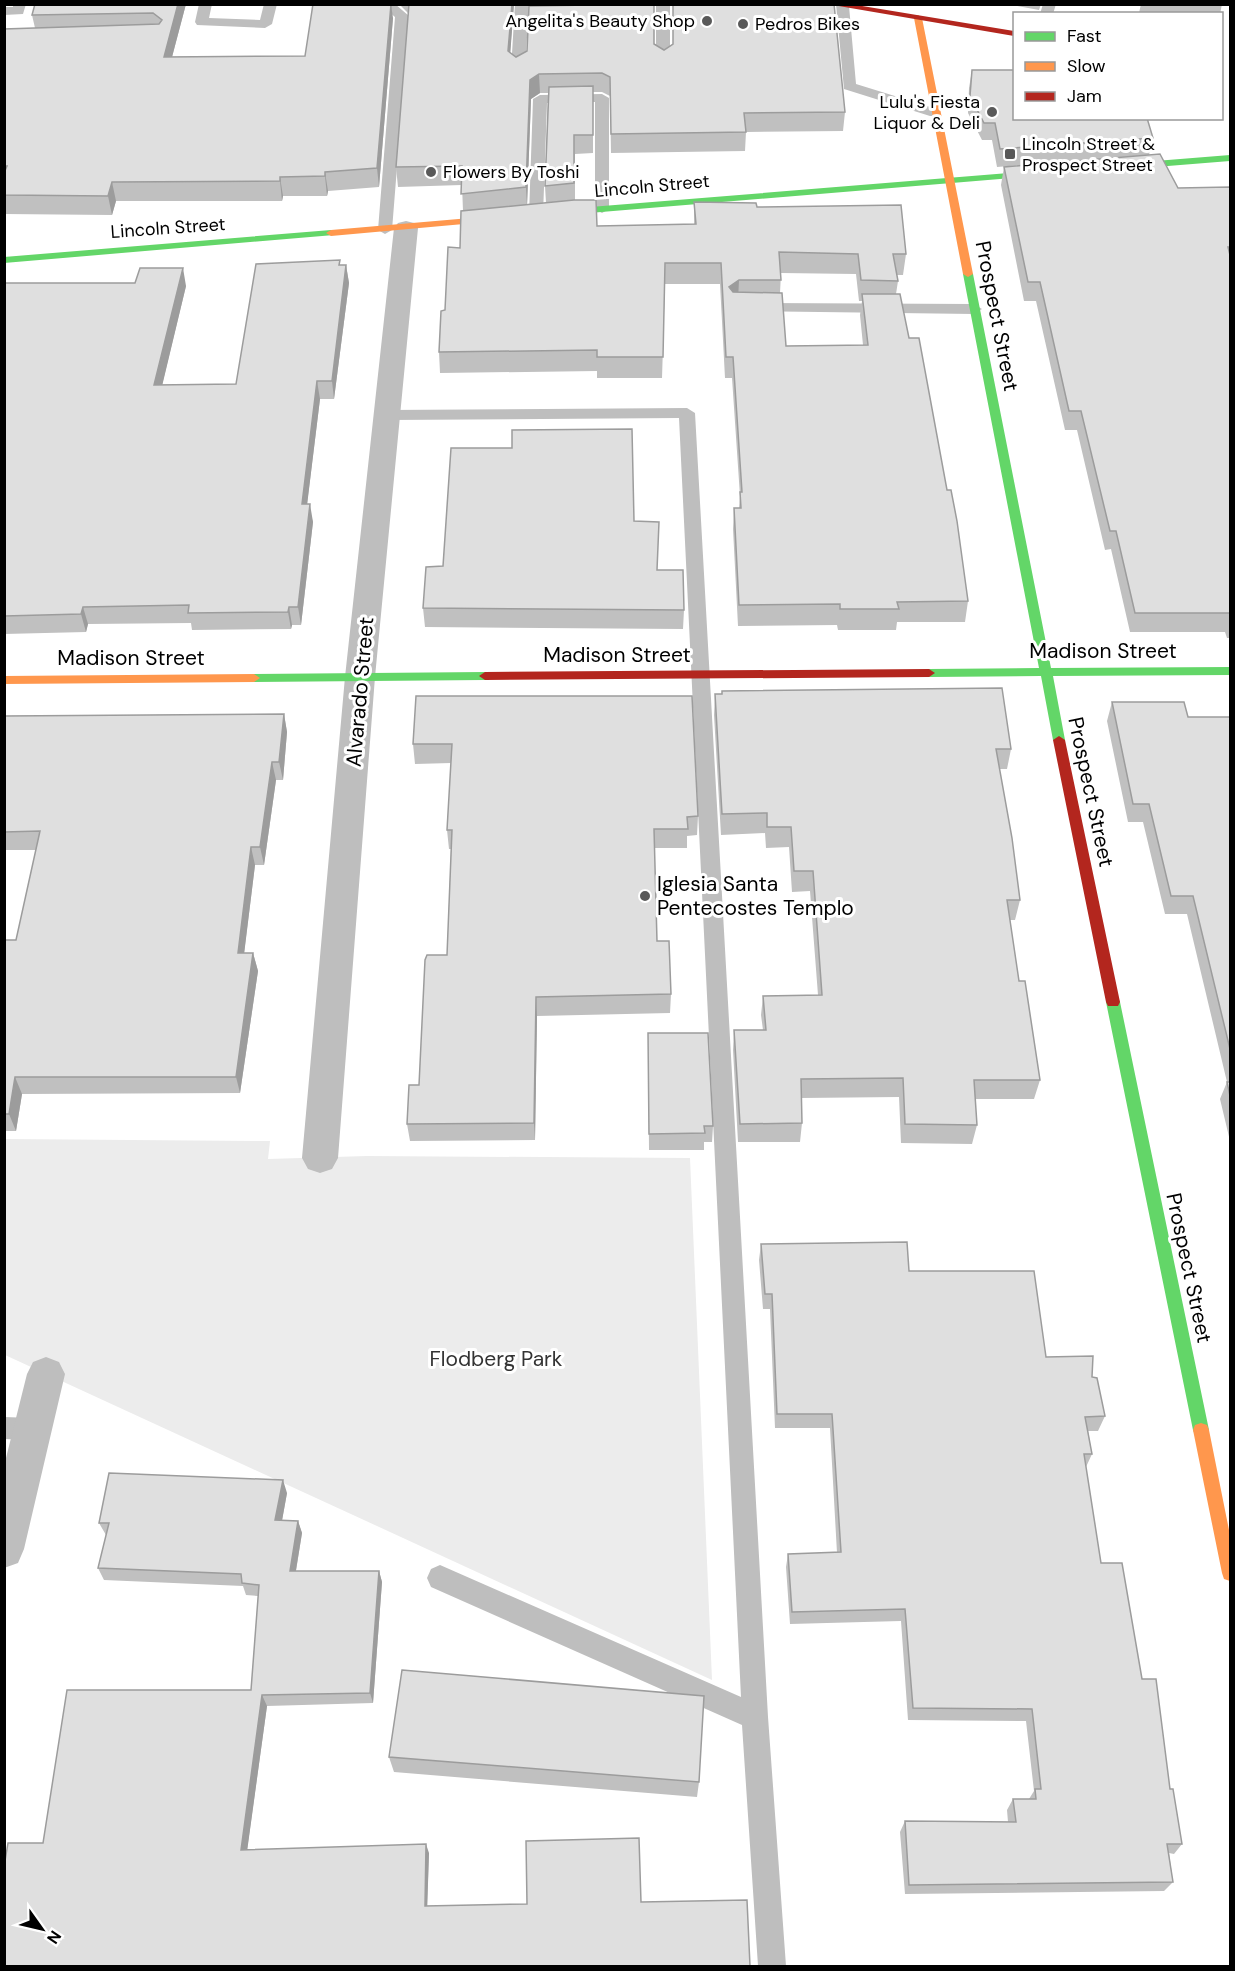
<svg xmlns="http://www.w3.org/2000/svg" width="1235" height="1971" viewBox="0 0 1235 1971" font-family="'DM Sans',sans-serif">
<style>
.green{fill:#ececec}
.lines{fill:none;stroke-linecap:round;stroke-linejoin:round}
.lane{fill:#bebebe;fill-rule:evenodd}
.street{fill:#bebebe;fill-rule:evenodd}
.fast{fill:#63d668;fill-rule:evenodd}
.slow{fill:#ff974d;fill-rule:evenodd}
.jam{fill:#b3261e;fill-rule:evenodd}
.wall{fill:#c0c0c0;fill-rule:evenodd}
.shaded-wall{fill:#9c9c9c}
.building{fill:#dfdfdf;stroke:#9c9c9c;stroke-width:1.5}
.poi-dot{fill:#595959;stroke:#fff;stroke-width:2}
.labels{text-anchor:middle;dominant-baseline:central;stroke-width:6;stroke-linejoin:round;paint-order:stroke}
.far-poi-label{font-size:18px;fill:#000;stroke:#fff;text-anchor:start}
.far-street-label{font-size:18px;fill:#000;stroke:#fff}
.street-label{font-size:21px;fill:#000;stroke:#fff}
.poi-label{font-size:21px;fill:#000;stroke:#fff;text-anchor:start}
.park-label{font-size:21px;fill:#333;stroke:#fff}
</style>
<rect width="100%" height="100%" fill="#fff"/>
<path class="green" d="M5,1139L270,1141L268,1159L367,1156L690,1158L712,1680L5,1355Z"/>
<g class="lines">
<path class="lane" d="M13,4H26L23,14L4,15V7H13Z
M199,4H212L209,18L260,20L264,4H277L272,24L265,28L197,25L195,22Z
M380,4H395L409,16L392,230L385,234L378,230L395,17Z
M515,4H529L525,70L518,74L511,70Z
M656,4H670V63L663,67L656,63Z
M836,4L849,6L856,84L940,110V116H930L844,89Z
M1043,4H1056L1053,14H1040Z
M602,94L609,98V209L602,213L595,209V102L547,103L543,215L536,219L531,218L529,215L533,99L540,95Z
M757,303L974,304L982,309L974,314L751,311L749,308Z
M687,408L695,413L768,1717L786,1966H758L742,1725L431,1587L427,1578L431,1569L440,1565L741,1697L679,418L387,420L379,415L387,410Z
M4,1417L33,1418L42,1421L45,1429L42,1437L33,1440L4,1439Z"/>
<path class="street" d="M406,221L414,223L418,228L375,677L338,1158L332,1169L320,1173L308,1169L302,1158L345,677L394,228L398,223Z
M46,1357L59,1362L65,1374L24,1549L18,1563L4,1568V1466L27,1374L33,1362Z"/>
<path class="fast" d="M1230,155V161L1118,170L1113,167L1118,164Z
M1046,170L1049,171V175L553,216L548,213L553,210Z
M331,230L336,233L334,235L4,263V257Z
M968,271L973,274L1051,668L1230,667V675L1053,676L1065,740L1059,744L1053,740L1041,676L929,677L923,673L929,669L1039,668L963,274Z
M485,672L491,676L485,680L254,682L248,678L254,674Z
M1113,997L1118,998L1120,1002L1209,1430L1207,1435L1201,1437L1195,1435L1193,1430L1106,1002L1108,998Z"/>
<path class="slow" d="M918,15L922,18L973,274L968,277L963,274L914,18Z
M505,215L510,218L508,220L331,236L326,233L331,230Z
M254,674L260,678L254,682L4,684V676Z
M1201,1423L1207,1425L1209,1430L1230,1535V1581L1224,1579L1222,1573L1193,1430L1195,1425Z"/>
<path class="jam" d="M827,4H850L1014,31V36Z
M929,669L935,673L929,677L485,680L479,676L485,672Z
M1059,736L1065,740L1120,1002L1118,1006H1108L1106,1002L1053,740Z"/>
</g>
<path class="wall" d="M186,4L172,57L305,56L393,18L379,187L328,191L327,196H283L282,201H116L112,215L4,214V29L35,28L32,15Z
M399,4H514L510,53L516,57L654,44L664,50L845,112L843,131L746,132L745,151L611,153L610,96L602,92H593V153L575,154V200L597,226L694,224V202L757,207L906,254L903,275H897L898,281L896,294L909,338L947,490L968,601L965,622H897L896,630H838L837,625L738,626L733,529L734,508H739L740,496L732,378H725L720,284H665L662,378H597V371L440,373L439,352L445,310L460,248L463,211L462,185L398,187L396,167L408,13ZM540,93H548L545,186L546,203L527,204L531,99ZM781,273L856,274L859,301H862L860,315L863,345L786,346L780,293Z
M1006,4H1041L1039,10Z
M1141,4H1222L1220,14H1143L1139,13Z
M972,70L1153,138L1149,155L997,167L992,140H982L968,113L969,88Z
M1004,167L1178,188L1230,187V638H1227L1225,632H1130L1111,549L1105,550L1077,430H1065L1036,301H1024L1001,185Z
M340,260V265H346L349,283L334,399H320L307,504L313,522L301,625H292L291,629L192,630L191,623L88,624L86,632L4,634V283L186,286L162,385L236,384Z
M634,521L657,570L684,610L683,629L425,627L423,608Z
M715,694L1011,749L1007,769H999L1020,900L1015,920H1010L1019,981L1040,1080L1034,1099H975L977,1125L972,1144L901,1143L899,1097L801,1098L802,1123L800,1142H738L733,1050L734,1030H763L761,1015L763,996L818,995L810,891L792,892L789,847L766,848L765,833L721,835L714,715Z
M416,696L698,816L697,835L687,836V848H654L657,941L671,994L670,1013L537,1016L535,1140L410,1141L407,1124L419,1085L447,955L451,849H449L447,830L451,763L415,764L413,744Z
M1112,702L1188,717H1230V1141L1220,1099L1227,1082L1187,914H1165L1143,822H1128L1107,721Z
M284,714L287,732L283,780H276L264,865H255L244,953H253L258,971L240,1093L22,1094L16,1131H4V940H16L36,850H4V716Z
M648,1033L713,1126L712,1142H704V1150H649Z
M761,1244L909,1271L1046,1357L1092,1377L1105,1416L1098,1431H1088L1092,1454L1086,1467L1101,1563L1142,1679L1170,1789L1182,1844L1174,1854L1169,1853L1173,1882L1164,1891L905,1894L900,1832L905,1821L1008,1822L1007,1810L1013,1799H1029L1034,1791L1026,1721L908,1720L901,1621L790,1624L786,1567L788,1554L837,1553L830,1428H775L770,1309H763L759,1260Z
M287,1493L282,1520L298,1521L302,1533L296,1571H379L382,1582L373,1703L267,1706L247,1850L429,1853L427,1906L641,1902L750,1966L43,1843L251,1690L258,1596L246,1595L243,1586L104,1580L98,1568L106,1535L99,1523Z
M389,1757L699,1782L697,1797L394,1772Z"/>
<path class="shaded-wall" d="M178,4H186L167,76L164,57Z
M391,4L393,18L379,187L377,168Z
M512,4H514L509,70L508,51Z
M539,74L540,93L531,99L527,207L526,187L530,80Z
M325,172L328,191L327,196L325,176Z
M280,177L283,196L282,201L280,181Z
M112,182L116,201L112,215L108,196Z
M346,265L349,283L334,399L332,381Z
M183,268L186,286L158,403L154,385Z
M739,280L738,301L729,287Z
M317,381L320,399L305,522L302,504Z
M310,504L313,522L301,625L298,607Z
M83,607L88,624L86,632L81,614Z
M289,607L292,625L291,629L288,612Z
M284,714L287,732L283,780L279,762Z
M272,762L276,780L264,865L260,847Z
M251,847L255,865L242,971L238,953Z
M253,953L258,971L240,1093L236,1077Z
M536,997L537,1016L535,1140L534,1123Z
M15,1077L22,1094L16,1131L9,1114Z
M283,1480L287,1493L280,1532L275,1520Z
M298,1521L302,1533L294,1582L290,1571Z
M379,1571L382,1582L373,1703L370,1693Z
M262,1695L267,1706L246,1859L241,1850Z
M426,1844L429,1853L427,1914L425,1906Z"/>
<path class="building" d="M35,4H178L164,57L305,56L313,4H391L377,168L325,172V176L280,177V181L112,182L108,196L4,195V173L7,166H4V29L159,24L162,20L153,13L32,15Z
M409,4H512L508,51L516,57L527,51L529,6L654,4V44L664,50L673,44V4H834L845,112L744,113L746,132L611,134L610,77L602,73L539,74L530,80L526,187L461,194L462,166L396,167Z
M972,70H1014V118H1147L1153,138L1000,149L995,123H984L970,96Z
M593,86V135H574V183L545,186L549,87Z
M1160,154L1178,188L1230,187V247H1228L1230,255V613H1135L1116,531H1110L1081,411H1069L1040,282H1028L1004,167Z
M574,200H596L597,226L696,224L694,202L756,203L757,207L901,205L906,254H893L898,281L861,280L858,254L779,252L781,280H739L729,287L733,292L782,293L786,346L868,345L862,294H900L909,338H919L947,490H951L957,521L968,601L897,602L899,609H840V604L739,605L734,508H741L740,492H742L733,357H726L721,263H665L663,357H597V350L439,352L441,311L445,310L448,247L460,248L461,211Z
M340,260L339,265H346L332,381H317L302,504H310L298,607H289L288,612L188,613L189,605L83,607L81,614L4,616V283H135L140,268H183L154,385L236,384L256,264Z
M632,429L634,521L659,522L657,570H683L684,610L423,608L426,567L443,566L451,448H512V430Z
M1002,688L1011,749H996L1012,838L1020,900H1007L1019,981H1025L1040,1080H974L977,1125L905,1124L903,1078L801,1079L802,1123L740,1124L734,1030H766L763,996L822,995L813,871H794L791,827H767V813L722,814L715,694H722V691Z
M416,696H692L698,816L687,817L688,829H654L657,941H669L671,994L536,997L534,1123L407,1124L409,1085H419L425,960L427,955H447L452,830H447L452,744H413Z
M1112,702H1184L1188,717H1230V1049L1193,896H1171L1149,804H1133Z
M284,714L279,762H272L260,847H251L238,953H253L236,1077H15L9,1114H4V940H16L40,831L4,832V716Z
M648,1033H708L713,1126H704L705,1133L649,1134Z
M1227,1082H1230V1096Z
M907,1242L909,1271H1034L1046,1357L1093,1356L1092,1377L1097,1378L1105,1416L1085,1417L1092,1454H1084L1101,1563H1122L1142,1679H1156L1170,1789H1173L1182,1844H1167L1173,1882L909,1885L905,1821L1016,1822L1013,1799H1036L1035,1789H1041L1032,1709L913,1708L905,1609L792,1612L788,1554L841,1552L832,1414H777L772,1294H765L761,1244Z
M109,1473L283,1480L275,1520L298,1521L290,1571H379L370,1693L262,1695L241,1850L426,1844L425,1906L527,1904L526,1841L639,1838L641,1902L747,1900L750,1966H4V1867L8,1843H43L67,1690H251L259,1585L242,1583L241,1574L98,1568L109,1523H99Z
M402,1670L704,1696L699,1782L389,1757Z"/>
<g class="poi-dot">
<circle cx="707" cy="21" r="6"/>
<circle cx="743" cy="24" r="6"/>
<circle cx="992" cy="112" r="6"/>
<rect x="1004" y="148" width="12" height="12" rx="3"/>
<circle cx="431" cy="172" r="6"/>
<circle cx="645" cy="896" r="6"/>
</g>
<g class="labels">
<g class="far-poi-label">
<text x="695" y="21" text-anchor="end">Angelita's Beauty Shop</text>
<text x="755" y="24">Pedros Bikes</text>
<text x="980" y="102" text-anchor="end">Lulu's Fiesta<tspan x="980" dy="21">Liquor &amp; Deli</tspan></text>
<text x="1022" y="144">Lincoln Street &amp;<tspan x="1022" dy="21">Prospect Street</tspan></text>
<text x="443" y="172">Flowers By Toshi</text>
</g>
<g class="far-street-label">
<text transform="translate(652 186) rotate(-5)">Lincoln Street</text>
<text transform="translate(168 228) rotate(-4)">Lincoln Street</text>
</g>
<g class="street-label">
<text transform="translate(997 316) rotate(79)">Prospect Street</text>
<text x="1103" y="651">Madison Street</text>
<text x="617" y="655">Madison Street</text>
<text x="131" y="658">Madison Street</text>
<text transform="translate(360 692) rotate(-85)">Alvarado Street</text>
<text transform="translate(1091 792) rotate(78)">Prospect Street</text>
<text transform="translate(1189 1268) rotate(78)">Prospect Street</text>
</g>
<g class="poi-label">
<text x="657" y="884">Iglesia Santa<tspan x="657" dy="24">Pentecostes Templo</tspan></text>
</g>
<g class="park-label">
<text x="496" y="1359">Flodberg Park</text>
</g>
</g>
<rect width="1235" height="1971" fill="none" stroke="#000000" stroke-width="12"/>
<rect x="1013" y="12" width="210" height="108" fill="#ffffff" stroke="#999999" stroke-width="1.5"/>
<rect x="1025" y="32" width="30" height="9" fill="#63d668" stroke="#999999" stroke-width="1.5"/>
<text x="1067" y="42" font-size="18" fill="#000000">Fast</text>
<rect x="1025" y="62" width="30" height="9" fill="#ff974d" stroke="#999999" stroke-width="1.5"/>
<text x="1067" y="72" font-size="18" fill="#000000">Slow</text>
<rect x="1025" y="92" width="30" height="9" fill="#b3261e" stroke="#999999" stroke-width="1.5"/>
<text x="1067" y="102" font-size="18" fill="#000000">Jam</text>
<g transform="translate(42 1929) rotate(124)" stroke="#ffffff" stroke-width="4.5" paint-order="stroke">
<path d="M0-4.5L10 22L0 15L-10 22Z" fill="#000000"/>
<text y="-9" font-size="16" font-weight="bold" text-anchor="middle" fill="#000000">N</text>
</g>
</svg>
